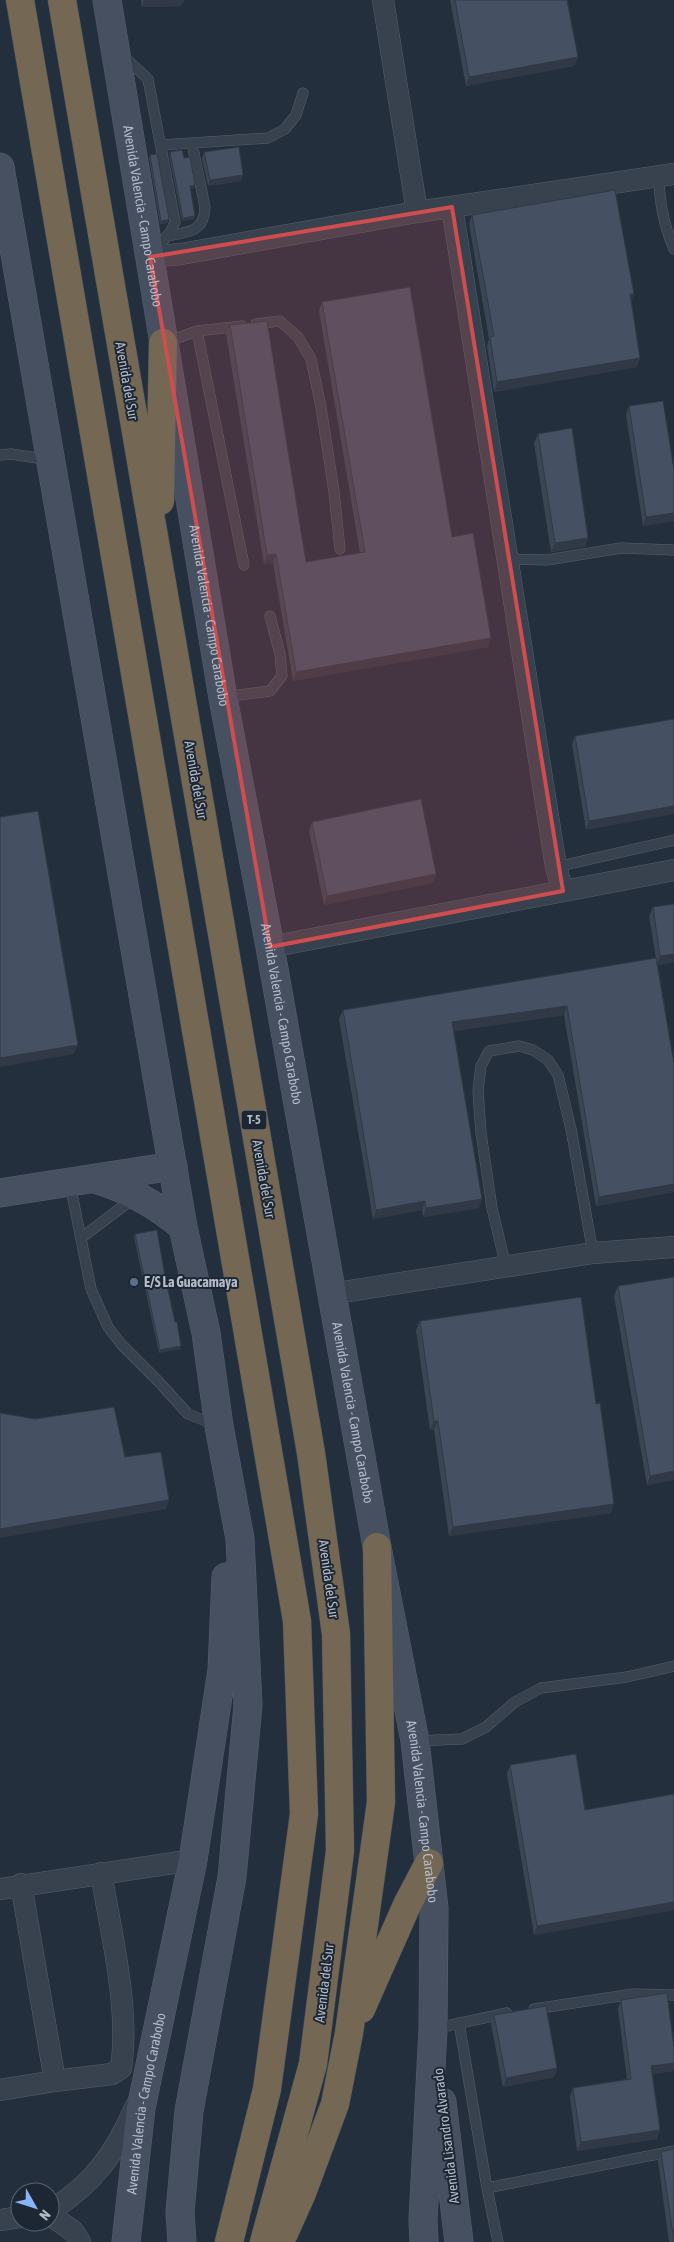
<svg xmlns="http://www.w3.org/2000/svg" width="674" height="2242" viewBox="0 0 674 2242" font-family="'Asap Condensed',sans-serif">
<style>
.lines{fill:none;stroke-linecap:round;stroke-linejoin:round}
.lane-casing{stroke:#565f6c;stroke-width:11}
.street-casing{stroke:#565f6c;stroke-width:22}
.secondary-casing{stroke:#565f6c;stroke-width:29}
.highway-casing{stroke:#434c59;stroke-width:29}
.lane{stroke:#38414e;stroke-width:10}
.street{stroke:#38414e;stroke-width:21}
.secondary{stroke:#465061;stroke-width:28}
.highway{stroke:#746855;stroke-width:28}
.wall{fill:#3b4654}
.shaded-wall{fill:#303945}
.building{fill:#455162;stroke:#303945}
.marked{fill:#ce4d50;fill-opacity:0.2;stroke:#ce4d50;stroke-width:4;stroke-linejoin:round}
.service-dot{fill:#5c6f8a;stroke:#1d2633;stroke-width:2}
.labels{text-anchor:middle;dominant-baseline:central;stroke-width:4;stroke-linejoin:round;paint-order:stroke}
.shield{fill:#1d2633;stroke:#878f9c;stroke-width:1}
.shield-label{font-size:12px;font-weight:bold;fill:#b4bcc9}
.street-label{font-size:14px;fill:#b4bcc9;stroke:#1d2633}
.poi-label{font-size:14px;font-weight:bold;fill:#b4bcc9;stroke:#1d2633;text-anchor:start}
</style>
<rect width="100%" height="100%" fill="#242f3e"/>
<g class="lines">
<g class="lane-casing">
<path id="lane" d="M122,55L148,79L175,222L171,231L154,252
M161,145L268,138L285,129L296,115L303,93
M659,176C659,201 664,226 674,249
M167,236C188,232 204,233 205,207L192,143
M256,324L280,321L298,337L311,359L321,407L334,492L340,549
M197,331L244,565
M166,342L197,331L242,326
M0,455L11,454L50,460
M509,559L547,560L621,548L674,550
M224,697L270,691L282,676L280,654L270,616
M556,867L674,840
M70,1184L91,1289L108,1327L121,1344L158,1381L188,1414L216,1425
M81,1238L134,1198
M506,1267L492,1208L481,1133L478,1091L481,1066L489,1051L519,1046L533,1050L548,1060L558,1075L571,1129L593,1253
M416,1741L462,1739L486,1727L515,1702L541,1688L627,1677L674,1666
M534,2009L633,1994L674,1995
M459,2023L487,2188L498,2242
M433,2029L507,2013
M487,2188L674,2151"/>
</g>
<g class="street-casing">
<path id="street" d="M383,0L417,212
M452,207L556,867L563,891
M150,257L181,254L417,212L674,174
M270,947L674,870
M330,1294L593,1253L674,1247
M21,1884L55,2081
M0,1889L193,1860
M0,2090L55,2081L112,2074L121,2068C130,2008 111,1933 101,1873
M50,2211C94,2183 115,2154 136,2106
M50,2215L73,2231L80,2242
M0,2220L20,2217"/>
</g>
<g class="secondary-casing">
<g id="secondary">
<path id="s1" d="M107,0L223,698L270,947L377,1547L415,1741L434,1908L433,2029L423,2220L424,2242"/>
<path d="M0,167L183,1227L206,1333L219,1426L240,1539L248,1705L232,1877L189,2111L180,2212L182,2242"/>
<path d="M98,1180C130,1190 157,1205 183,1227"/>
<path d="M0,1193L173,1166"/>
<path d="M442,2102L459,2242"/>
<path id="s2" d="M126,2242L141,2108L193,1860L222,1670L226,1577"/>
</g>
</g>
<g class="highway-casing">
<path id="highway" d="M20,0L297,1621L304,1814L267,2089L229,2242
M62,0L311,1453L336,1634L340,1851L313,2064L264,2242
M160,501L163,343
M361,2009L407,1905L429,1863
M280,2242L302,2193L335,2104L349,2033L381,1802L377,1547"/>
</g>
<use href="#lane" class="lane"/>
<use href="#street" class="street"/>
<use href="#secondary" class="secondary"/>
<use href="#highway" class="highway"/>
</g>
<path class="wall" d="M141,0H185L180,6L142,7Z
M450,0H567L578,57L574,66L466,86Z
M170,152L184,158L194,188H190L194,219L182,221L169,155Z
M204,152L243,175L241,181L208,186L202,158Z
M150,155L169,218L167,223L160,224L149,158Z
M472,215L631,302L637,367L494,392L487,346L489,339L469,224Z
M322,302L452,537L488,647L293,681L273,563L264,564L226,334L230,325L306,562L360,553L319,311Z
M629,406L674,470V521L643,526L626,415Z
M538,434L588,538L585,547L551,552L534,443Z
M674,719L586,830L572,745L575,736Z
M312,822L436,874L433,883L324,905L309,831Z
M674,904V962L658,965L674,1064V1192L596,1206L564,1015L454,1031L479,1208L423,1217L422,1210L373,1219L339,1019L343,1010L656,958L649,916L653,907Z
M135,1234L165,1276L180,1349L159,1353L134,1237Z
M674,1277V1480L647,1485L614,1296L618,1286Z
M420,1321L611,1513L449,1536L434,1430H430L416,1330Z
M510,1765L585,1810L674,1794V1910L534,1935L507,1774Z
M621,2000L674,2048V2068L673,2071L652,2074L657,2139L577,2151L570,2097L573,2088L627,2079L618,2009Z
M494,2015L557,2068L554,2077L503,2087L491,2024Z
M661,2152L674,2242H669L658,2161Z"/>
<path class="shaded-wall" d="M144,0H185L180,6L142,7Z
M578,57L574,66L466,86L469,77Z
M243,175L241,181L208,186L210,180Z
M195,185L194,188L189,189L190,186Z
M195,216L194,219L182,221L183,218Z
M168,220L167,223L160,224L161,221Z
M630,294H634L631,303Z
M640,358L637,367L494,392L497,382Z
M674,513V521L643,526L646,517Z
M588,538L585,547L551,552L555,543Z
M276,554L273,563L264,564L267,555Z
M491,638L488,647L293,681L296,672Z
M674,806V814L586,830L589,821Z
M436,874L433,883L324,905L327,896Z
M674,954V962L657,965L660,956Z
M567,1006L564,1015L449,1032L452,1022Z
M78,1045L74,1054L0,1067V1058Z
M674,1184V1192L596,1206L599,1197Z
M482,1199L479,1208L423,1217L426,1208Z
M425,1201L422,1210L373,1219L376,1210Z
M181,1346L180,1349L159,1353L160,1350Z
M434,1421H438L434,1430H430Z
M674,1471V1480L647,1485L650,1476Z
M169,1500L166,1509L0,1538V1529Z
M614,1504L611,1513L449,1536L453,1527Z
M674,1902V1910L534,1935L537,1926Z
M674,2063V2068L673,2071L648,2075L651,2066Z
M557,2068L554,2077L503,2087L506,2078Z
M660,2130L657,2139L577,2151L581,2142Z"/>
<path class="building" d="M455,0H567L578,57L469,77Z
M239,147L243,175L210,180L204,152Z
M182,150L184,158L190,157L195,185L190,186L195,216L183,218L170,152Z
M157,154L169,218L168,220L161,221L150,155Z
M615,190L634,294H630L640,358L497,382L490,337L494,336L472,215Z
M410,287L452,537L473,533L491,638L296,672L276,554L267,555L230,325L267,321L306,562L365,552L322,302Z
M663,401L674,470V513L646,517L629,406Z
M572,428L588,538L555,543L538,434Z
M674,719V806L589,821L575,736Z
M421,799L436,874L327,896L312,822Z
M38,811L78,1045L0,1058V817Z
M674,904V954L660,956L653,907Z
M656,958L674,1064V1184L599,1197L567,1006L452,1022L482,1199L426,1208L425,1201L376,1210L343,1010Z
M157,1230L165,1276L175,1322H177L181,1346L160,1350L135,1234Z
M674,1277V1471L650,1476L618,1286Z
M581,1297L596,1404L600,1403L614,1504L453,1527L438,1421H434L420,1321Z
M114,1407L125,1457L161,1452L169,1500L0,1529V1413L35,1419Z
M576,1754L585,1810L674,1794V1902L537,1926L510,1765Z
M667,1993L674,2048V2063L651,2066L660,2130L581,2142L573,2088L631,2079L621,2000Z
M546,2006L557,2068L506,2078L494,2015Z
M674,2149V2242L661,2152Z"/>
<path class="marked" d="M452,207L563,891L270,947L150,257Z"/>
<circle class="service-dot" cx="134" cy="1282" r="5"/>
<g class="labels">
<rect class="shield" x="241.5" y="1110.5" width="25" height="19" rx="4"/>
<g class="shield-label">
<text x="254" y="1120">T-5</text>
</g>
<g class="street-label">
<text stroke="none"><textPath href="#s1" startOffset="219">Avenida Valencia - Campo Carabobo</textPath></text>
<text transform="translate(127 381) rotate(80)">Avenida del Sur</text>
<text stroke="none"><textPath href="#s1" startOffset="624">Avenida Valencia - Campo Carabobo</textPath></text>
<text transform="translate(196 780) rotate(80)">Avenida del Sur</text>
<text stroke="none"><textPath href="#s1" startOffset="1029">Avenida Valencia - Campo Carabobo</textPath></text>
<text transform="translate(264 1179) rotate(80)">Avenida del Sur</text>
<text stroke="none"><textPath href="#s1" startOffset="1434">Avenida Valencia - Campo Carabobo</textPath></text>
<text transform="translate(329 1579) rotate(82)">Avenida del Sur</text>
<text stroke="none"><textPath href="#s1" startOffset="1839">Avenida Valencia - Campo Carabobo</textPath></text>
<text transform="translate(324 1983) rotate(-83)">Avenida del Sur</text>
<text stroke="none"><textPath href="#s2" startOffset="140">Avenida Valencia - Campo Carabobo</textPath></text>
<text transform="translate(446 2136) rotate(-97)">Avenida Lisandro Alvarado</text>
</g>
<g class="poi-label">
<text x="144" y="1282">E/S La Guacamaya</text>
</g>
</g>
<g transform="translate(35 2207) rotate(129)"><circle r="24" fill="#1d2633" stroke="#59626f"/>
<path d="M0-4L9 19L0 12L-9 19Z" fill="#8ab4f8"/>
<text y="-8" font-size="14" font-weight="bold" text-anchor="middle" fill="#b4bcc9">N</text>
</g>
</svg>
